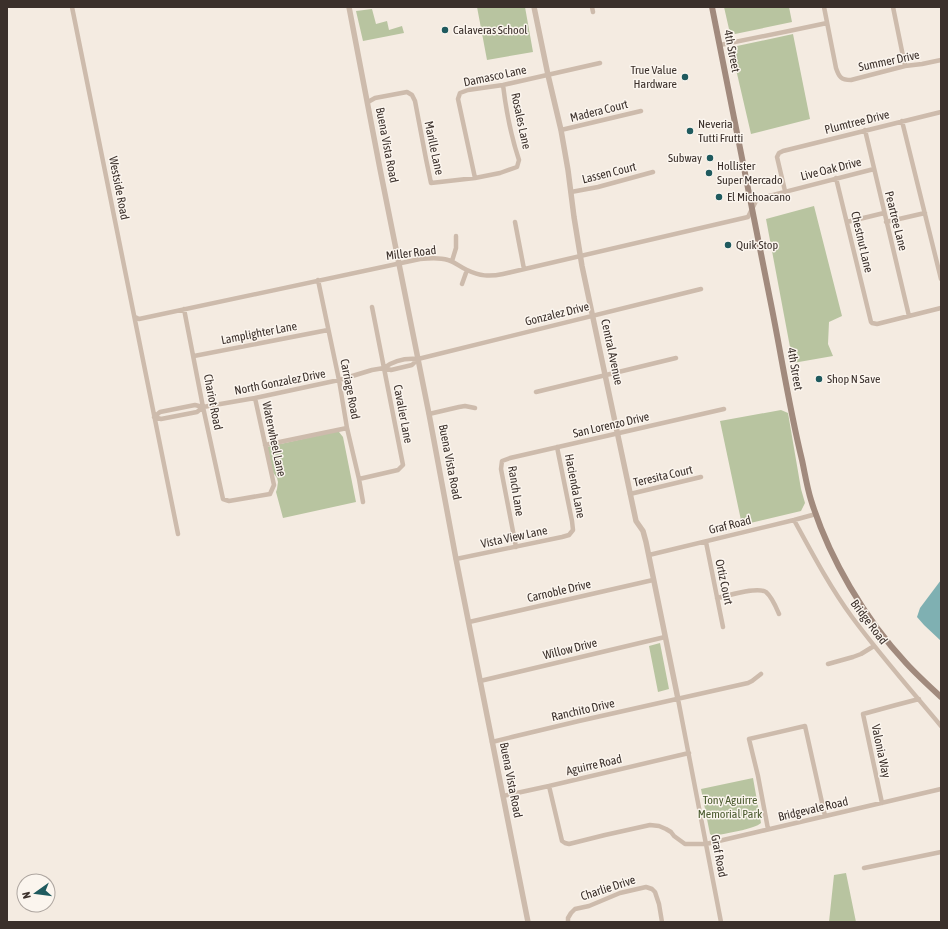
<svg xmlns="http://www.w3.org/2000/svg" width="948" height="929" viewBox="0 0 948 929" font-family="'Asap Condensed',sans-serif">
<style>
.green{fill:#b8c4a0}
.water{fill:#7fb0b2}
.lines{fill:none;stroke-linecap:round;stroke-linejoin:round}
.minor{stroke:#cdbbac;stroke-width:4.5}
.tertiary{stroke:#cdbbac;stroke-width:5.5}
.secondary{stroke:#a18a7d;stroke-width:6}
.poi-dot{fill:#1f5a5e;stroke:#fbf5ee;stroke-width:1.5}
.labels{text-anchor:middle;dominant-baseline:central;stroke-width:3;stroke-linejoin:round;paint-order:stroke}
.poi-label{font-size:12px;fill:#3b302b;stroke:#fbf5ee;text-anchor:start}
.street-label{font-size:12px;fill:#3b302b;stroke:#fbf5ee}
.park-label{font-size:12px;fill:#4a5a2e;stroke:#fbf5ee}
</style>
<rect width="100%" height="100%" fill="#f4ebe1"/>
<path class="green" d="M477,7H525L533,52L487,60Z
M724,7H789L792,22L735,34L729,29Z
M372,9L376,24L387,21L389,30L402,26L404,33L363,41L356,11Z
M793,34L810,119L751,134L732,52L737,46Z
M814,206L842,316L829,322L828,344L833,356L793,363L766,219Z
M781,410L788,413L801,489L805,503L801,511L742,525L720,421Z
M334,432H339L343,437L356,502L283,518L276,492L277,489L278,482L277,478L272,471L267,447Z
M660,643L669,689L658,692L649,646Z
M753,778L761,823C755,829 723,834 713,836L710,834L701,789Z
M846,873L856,922H829L834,875Z"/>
<path class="water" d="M941,580V641L924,625L917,617L920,608Z"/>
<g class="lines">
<path class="minor" d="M72,7L178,534
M592,7L593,12
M824,7L836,68C839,77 841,80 851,80L905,66L922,64L941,60
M893,7L905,66
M720,45L789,31L827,23
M368,102L375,98L407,92L412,95L415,101L426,159L431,183L475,178L500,173L517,167L519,160C511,136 506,110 503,85
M902,121L941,279
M561,130L641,111
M865,130L909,316
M475,178L458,99L460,93L468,90L503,85L600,63
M836,178L871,322L872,323L877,324L941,308
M785,191L777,157L779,153L783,151L941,112
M571,192L598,187L653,172
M515,222L524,269
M847,222L884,213
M886,222L925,213
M452,261L456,248V236
M318,280L339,380L347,428L359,479L363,502
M462,284L467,270
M184,309L203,407L223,499L229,501L270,494L274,485L255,398
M135,317L139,319L420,259C429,258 439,257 448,260C455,262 460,267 467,270C480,276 489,277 503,274L748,217L757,199L874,169
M194,356L328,330
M418,359L412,365L391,370L384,368C393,361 406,358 418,359L701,289
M536,392L676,358
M195,405L203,407L197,412L161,419L154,417L160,412Z
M203,407L255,398L339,380L372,370L384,368
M429,414L459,407L465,406L475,408
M265,445L347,428
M359,479L398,470L403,465L372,307
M630,494L701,477
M794,520C812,553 830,587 852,617C880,655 911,690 941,726
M706,542L723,627
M516,547L501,469L502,461L510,458L724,409
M649,555L794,520L816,514
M456,559L562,537L569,535L573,530L572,521L557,447
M717,598C728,596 757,586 766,592C772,597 776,607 779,614
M469,622L653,580
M828,664L853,657L861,654L874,646
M480,681L665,637
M678,699L721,922
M492,742L512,737L579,721L748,683L752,681L761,674
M549,786L562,841L565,843L569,844L605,835L650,825L659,826L666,829L671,832L674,836L685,844H706L941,789
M503,796L549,786L689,753
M882,803L863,714L896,705L919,699
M768,829L758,776L749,739L805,726L825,816
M864,868L941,852
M568,922V918L571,913L575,909L589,906L620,893L646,887L652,889L655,892L659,904L662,922"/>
<path class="tertiary" d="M349,7L380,169L429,414L456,559L528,922
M534,7L548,75L561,130L568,170L574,217L582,266L636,521L643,531L646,542L678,699"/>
<path class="secondary" d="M712,7C731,105 751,202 770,299C781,353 789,407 802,460C805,474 807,487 811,500C829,558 865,619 906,663C917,675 929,686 941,697"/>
</g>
<g class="poi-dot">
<circle cx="445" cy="30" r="4"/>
<circle cx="685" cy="77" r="4"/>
<circle cx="690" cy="131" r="4"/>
<circle cx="710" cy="158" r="4"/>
<circle cx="709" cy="173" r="4"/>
<circle cx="719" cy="197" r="4"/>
<circle cx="728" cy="245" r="4"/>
<circle cx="819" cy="379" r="4"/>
</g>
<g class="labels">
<g class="poi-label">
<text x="453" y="30">Calaveras School</text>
<text x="677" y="70" text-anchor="end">True Value<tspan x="677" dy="14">Hardware</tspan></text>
<text x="698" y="124">Neveria<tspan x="698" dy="14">Tutti Frutti</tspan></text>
<text x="702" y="158" text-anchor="end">Subway</text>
<text x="717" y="166">Hollister<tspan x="717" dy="14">Super Mercado</tspan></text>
<text x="727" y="197">El Michoacano</text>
<text x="736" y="245">Quik Stop</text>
<text x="827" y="379">Shop N Save</text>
</g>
<g class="street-label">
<text transform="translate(732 51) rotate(79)">4th Street</text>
<text transform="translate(889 61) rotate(-12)">Summer Drive</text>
<text transform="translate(495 76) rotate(-12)">Damasco Lane</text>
<text transform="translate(599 111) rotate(-14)">Madera Court</text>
<text transform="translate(521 121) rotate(78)">Rosales Lane</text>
<text transform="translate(857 122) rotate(-14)">Plumtree Drive</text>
<text transform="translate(387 145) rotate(79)">Buena Vista Road</text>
<text transform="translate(434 148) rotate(78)">Marille Lane</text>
<text transform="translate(831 169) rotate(-14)">Live Oak Drive</text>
<text transform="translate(609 173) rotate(-14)">Lassen Court</text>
<text transform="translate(119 188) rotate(79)">Westside Road</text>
<text transform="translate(896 221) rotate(76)">Peartree Lane</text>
<text transform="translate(862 242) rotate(77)">Chestnut Lane</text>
<text transform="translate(411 253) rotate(-7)">Miller Road</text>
<text transform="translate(557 314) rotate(-14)">Gonzalez Drive</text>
<text transform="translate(259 333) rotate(-11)">Lamplighter Lane</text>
<text transform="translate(612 352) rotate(78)">Central Avenue</text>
<text transform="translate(795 369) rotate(80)">4th Street</text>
<text transform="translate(280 382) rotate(-11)">North Gonzalez Drive</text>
<text transform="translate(350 389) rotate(79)">Carriage Road</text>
<text transform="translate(213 402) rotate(79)">Chariot Road</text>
<text transform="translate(403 414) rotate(79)">Cavalier Lane</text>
<text transform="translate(611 425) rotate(-13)">San Lorenzo Drive</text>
<text transform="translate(274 439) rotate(78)">Waterwheel Lane</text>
<text transform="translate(450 462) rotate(79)">Buena Vista Road</text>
<text transform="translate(663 476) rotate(-13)">Teresita Court</text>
<text transform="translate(575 486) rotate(79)">Hacienda Lane</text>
<text transform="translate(516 491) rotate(81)">Ranch Lane</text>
<text transform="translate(730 525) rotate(-14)">Graf Road</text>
<text transform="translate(514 537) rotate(-12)">Vista View Lane</text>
<text transform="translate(724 582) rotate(78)">Ortiz Court</text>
<text transform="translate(559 591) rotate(-13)">Carnoble Drive</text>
<text transform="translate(869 622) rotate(53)">Bridge Road</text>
<text transform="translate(570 649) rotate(-14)">Willow Drive</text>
<text transform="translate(583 710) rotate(-13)">Ranchito Drive</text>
<text transform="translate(881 751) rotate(78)">Valonia Way</text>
<text transform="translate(594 765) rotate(-13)">Aguirre Road</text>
<text transform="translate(511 780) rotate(79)">Buena Vista Road</text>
<text transform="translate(813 809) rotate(-13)">Bridgevale Road</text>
<text transform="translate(719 856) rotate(79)">Graf Road</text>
<text transform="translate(608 888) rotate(-18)">Charlie Drive</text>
</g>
<g class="park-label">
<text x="730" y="800">Tony Aguirre<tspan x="730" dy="14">Memorial Park</tspan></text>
</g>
</g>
<rect width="948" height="929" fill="none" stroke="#3b302b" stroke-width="16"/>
<g transform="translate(36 893) rotate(256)"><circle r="19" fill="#fbf5ee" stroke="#aea6a0"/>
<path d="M0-3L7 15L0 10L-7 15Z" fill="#1f5a5e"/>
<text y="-6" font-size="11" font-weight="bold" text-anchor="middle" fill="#3b302b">N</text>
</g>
</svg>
